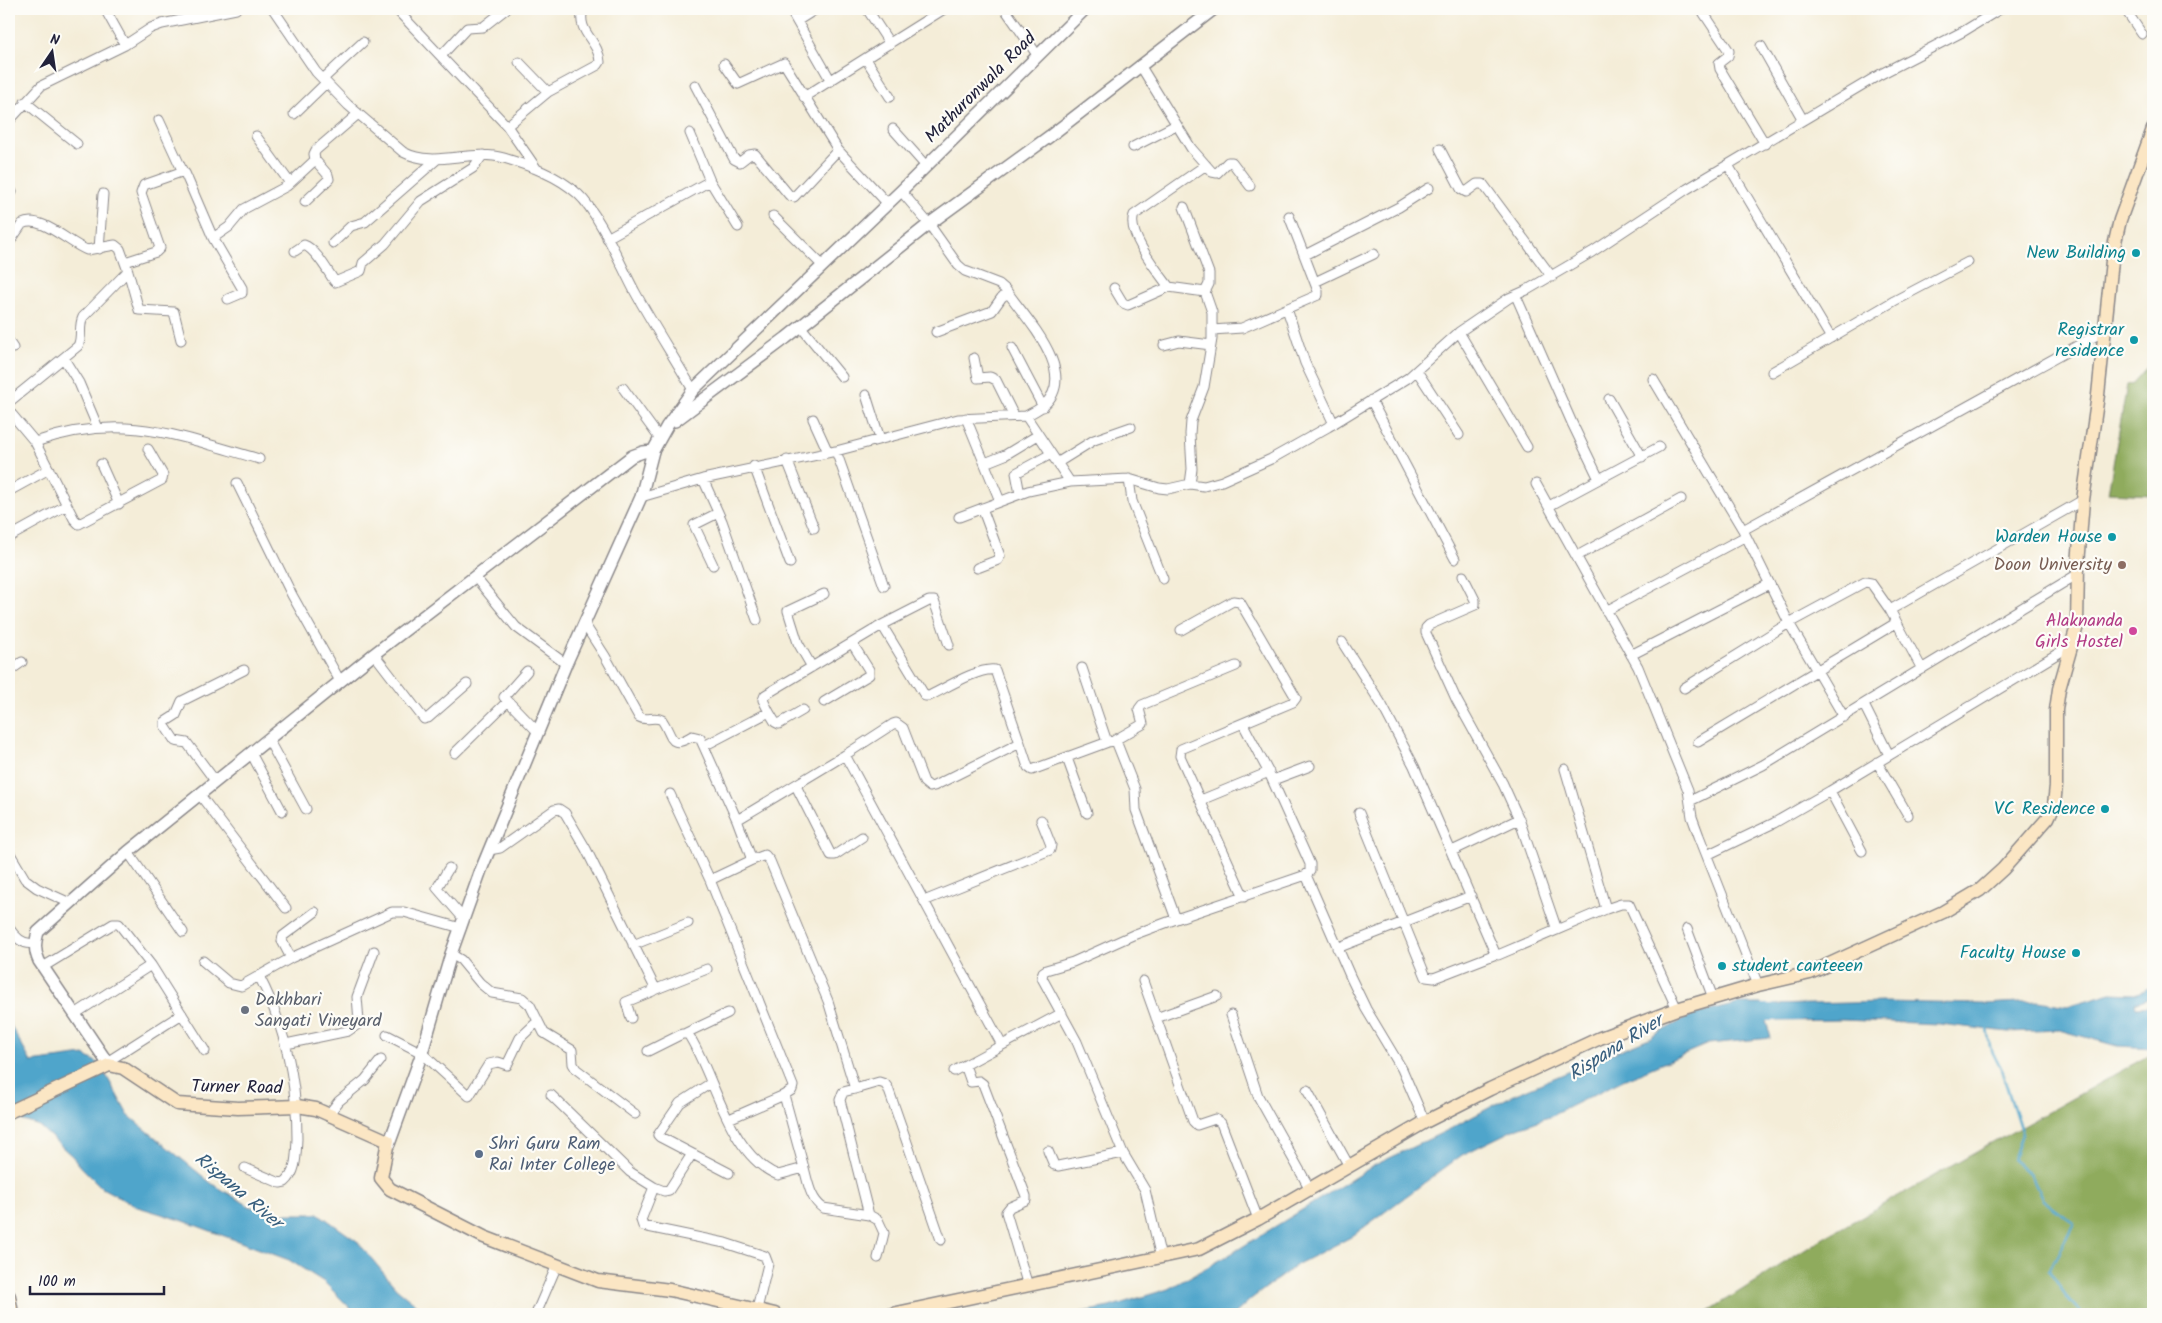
<svg xmlns="http://www.w3.org/2000/svg" width="2162" height="1323" viewBox="0 0 2162 1323" font-family="Kalam,sans-serif">
<style>
.forest{fill:#8fab5d;stroke:#58664c}
.water{fill:#4fa5cb;stroke:#386483}
.lines{fill:none;stroke-linecap:round;stroke-linejoin:round}
.stream{stroke:#4fa5cb;stroke-width:2.5}
.river{stroke:#4fa5cb;stroke-width:16}
.minor-casing{stroke:#8b888a;stroke-width:11}
.tertiary-casing{stroke:#8b888a;stroke-width:14}
.secondary-casing{stroke:#8b888a;stroke-width:15}
.minor{stroke:#fff;stroke-width:9}
.tertiary{stroke:#fff;stroke-width:11}
.secondary{stroke:#fbe6c4;stroke-width:12}
.culture-dot{fill:#0f9aa8;stroke:#fdfcf7;stroke-width:2}
.education-dot{fill:#8d6e63;stroke:#fdfcf7;stroke-width:2}
.hotel-dot{fill:#d1479c;stroke:#fdfcf7;stroke-width:2}
.worship-dot{fill:#6b7280;stroke:#fdfcf7;stroke-width:2}
.service-dot{fill:#5c6f8a;stroke:#fdfcf7;stroke-width:2}
.labels{text-anchor:middle;dominant-baseline:central;stroke-width:4.5;stroke-linejoin:round;paint-order:stroke}
.street-label{font-size:18px;fill:#22223b;stroke:#fdfcf7}
.culture-label{font-size:18px;fill:#0d838f;stroke:#fdfcf7;text-anchor:end}
.education-label{font-size:18px;fill:#785e54;stroke:#fdfcf7;text-anchor:end}
.hotel-label{font-size:18px;fill:#b23c85;stroke:#fdfcf7;text-anchor:end}
.worship-label{font-size:18px;fill:#5b616d;stroke:#fdfcf7;text-anchor:start}
.service-label{font-size:18px;fill:#4e5e75;stroke:#fdfcf7;text-anchor:start}
.water-label{font-size:19px;font-style:italic;fill:#365d7c;stroke:#fdfcf7}
</style>
<rect width="100%" height="100%" fill="#fdfcf7"/>
<filter id="ink" filterUnits="userSpaceOnUse"><feTurbulence type="fractalNoise" baseFrequency=".02" numOctaves="2"/><feDisplacementMap in="SourceGraphic" scale="10" xChannelSelector="R" yChannelSelector="G"/><feConvolveMatrix kernelMatrix="1 2 1 2 8 2 1 2 1" color-interpolation-filters="sRGB"/></filter>
<filter id="wash" filterUnits="userSpaceOnUse"><feTurbulence type="fractalNoise" baseFrequency=".0096" numOctaves="4" result="noise"/><feDisplacementMap in="SourceGraphic" scale="20" xChannelSelector="R" yChannelSelector="G"/><feGaussianBlur stdDeviation="1.12" result="paint"/><feColorMatrix in="noise" values="0 0 0 0 0 0 0 0 0 0 0 0 0 0 0 0 0 1.4 0 .05"/><feComposite in="paint" operator="in"/></filter>
<g filter="url(#wash)">
<rect width="100%" height="100%" fill="#f4edd8"/>
<path class="forest" d="M2153,360V495L2108,493L2127,385L2133,383Z
M2153,1053V1314H1704L1825,1237Z"/>
<path class="water" d="M2153,986V996L2135,1003L2136,1007L2153,1006V1048L2117,1046L2060,1030L2008,1032L1939,1024L1843,1020L1777,1021L1773,1005L1884,1002L1984,1004L2039,1001L2067,1006L2111,993L2135,994Z
M1738,1004H1761L1771,1038L1708,1044L1623,1080L1549,1117L1513,1130L1462,1155L1351,1237L1298,1264L1251,1299L1235,1314H1072L1109,1307L1168,1289L1229,1255L1373,1166L1450,1129L1511,1096L1649,1038L1692,1015Z
M9,1022L31,1062L84,1055L100,1064L128,1115L211,1183L251,1207L280,1214H319L357,1241L396,1288L421,1308L437,1314H356L324,1282L289,1260L181,1220L138,1207L102,1188L82,1168L72,1156L39,1126L9,1116Z"/>
<g class="lines">
<path class="stream" d="M1987,1029L1990,1047L2001,1069L2022,1134L2013,1160L2031,1175L2043,1200L2074,1223L2049,1271L2069,1300L2082,1314"/>
<path class="river" d="M1743,1016L1758,1013H1798"/>
</g>
</g>
<g filter="url(#ink)">
<g class="lines">
<g class="minor-casing">
<path id="minor" d="M273,9L316,72L348,105L403,152C436,169 470,148 504,158C530,166 557,175 578,194C599,213 621,266 635,292C653,325 674,357 693,390
M396,9L507,126L536,168
M867,9L890,44
M1005,9L1038,56
M2125,9L2142,34
M791,11L831,81
M1703,12L1729,51L1728,56L1719,63L1720,69L1765,144
M797,21L816,9
M125,45L151,28L162,24L236,9
M1761,46L1803,120
M441,56L467,28L483,27L506,9
M866,59L890,97
M519,62L548,92
M1140,65L1191,148L1212,172L1217,173L1228,162H1232L1250,186
M323,79L363,42
M695,85L734,159L740,162L749,155L755,154L789,195L794,197L838,150L784,63L738,84L724,64
M804,97L944,9
M25,102L77,144
M294,114L326,83
M159,120L183,172
M9,121L41,86L125,45L105,9
M507,126L548,92L598,65L600,62C599,40 576,33 583,9
M893,129L926,166
M690,133L710,181L738,227
M256,136L290,183
M1133,147L1176,125
M1440,149L1461,189L1466,192L1477,184H1483L1552,277
M838,150L888,204
M1728,165L1831,338
M9,190L12,192
M901,191L929,224L958,265L965,271L999,284L1006,290C1025,318 1081,374 1043,406C1038,410 1031,413 1026,416
M305,202L329,179L328,175L315,160
M1184,207L1209,273V284L1205,292
M773,216L823,266
M213,238L242,288V293L228,299
M607,238L710,181
M9,243L22,224C41,214 70,244 87,250L115,245L120,249L128,271L83,317C78,327 83,336 78,346L9,402
M333,243L351,226L365,222L436,160
M99,249L103,194
M295,251L304,245C316,249 328,272 335,282L361,271L363,263L385,244L421,201L473,168L483,155
M1305,255L1399,207L1429,188
M125,262L156,252L160,248L141,193L144,185L181,172L185,173L213,238L229,227L244,209L287,186L315,160L314,154L316,150L358,114
M128,271L139,310L174,312L181,340
M1315,282L1374,254
M1114,288L1123,303L1128,305L1169,287
M1516,296L1572,423L1599,479
M1287,309L1305,363L1334,424
M801,327L842,377
M1212,330L1242,328L1318,295V291L1289,216
M936,332L992,311L1002,297L1008,293
M1459,332L1527,447
M9,342L13,348
M1164,345L1179,341L1211,345
M1012,348L1043,407
M974,358L978,378L990,377L996,380L1014,416
M64,359L79,383L98,428
M1417,371L1459,435
M1772,372L1894,301L1968,262
M1653,379L1743,530L1789,623L1844,717
M623,388L660,439
M866,395L880,439
M1609,399L1642,457
M1371,400L1455,559
M9,411L35,442C122,412 175,435 259,459
M966,418L1000,501
M813,419L828,452
M35,442L74,519L79,524L162,480L163,475L148,449
M836,451L884,586
M787,460L814,528
M985,463L1005,455L1038,435
M1057,463L1094,440L1131,427
M101,464L119,504
M754,466L790,563
M703,479L722,521L757,620
M1129,479L1132,501L1163,579
M237,483L292,595L340,681
M1190,484L1204,486L1222,481L1271,459L1328,427L1408,378L1459,332L1509,298L1527,290L1592,252L1687,189L1879,75L1964,31L2000,9
M1536,484L1638,667L1688,790L1692,817L1699,836L1758,985
M9,491L49,469
M1020,494L1016,473L1051,454
M641,497L703,479L836,451L958,419L1026,416L1070,482L1129,479L1159,488L1168,489L1190,484L1192,469L1190,434L1191,421L1204,387L1212,339V312L1205,292L1169,287C1158,272 1126,233 1134,215L1206,165
M1549,506L1659,447
M959,517L1028,491L1070,482
M1743,530L2106,330
M9,537L67,505
M1577,556L1681,499
M713,565L694,525L718,513
M977,568L998,560L1000,556L982,508
M1463,576L1475,600V605L1429,625L1426,628V633L1456,699L1503,784L1519,819L1557,930
M475,577L516,627L566,664
M1890,610L1922,669
M1606,611L1746,536
M585,625L605,656L639,717C647,722 654,715 662,720C673,736 669,750 692,736L700,738L737,820L752,860L765,855L770,861L828,1001L855,1089L879,1082L885,1084L888,1088L941,1240
M1181,630L1233,601L1240,602L1296,698L1293,702L1181,749L1180,756L1244,897
M1342,642L1382,705L1414,766L1495,953L1498,955L1606,909L1621,904H1629L1677,1009
M374,654L424,719L428,718L467,684
M1631,655L1769,584
M812,667L798,643L788,611L824,594
M1082,668L1107,742L1116,741L1135,789L1136,810L1176,919
M9,671L22,662
M527,671L504,697L537,731
M1684,688L1789,623L1865,582L1871,583L1890,610L2083,500
M824,702L869,675V670L852,643
M1864,705L1889,755
M769,712L775,722L779,724L803,710
M1243,724L1270,775L1310,864V871L1306,875
M268,739L306,809
M1115,740L1143,724L1139,709L1142,705L1236,666
M1698,742L1896,623
M1020,743L1028,767L1032,770L1108,742
M704,746L769,712L763,700L765,695L882,625L929,601H934L949,645
M251,753L282,811
M455,753L507,702
M845,755L1002,1045
M1067,758L1087,813
M1877,762L1908,815
M1565,769L1606,909
M1273,780L1310,766
M216,782L187,743L175,741L165,726V722L176,715L182,701L244,670
M796,786L831,855H835L862,837
M1830,791L2072,645
M670,794L710,880
M200,795L286,908
M1201,800L1269,772
M1690,801L1763,765L2078,574
M1359,813L1426,977L1434,978L1496,954
M737,820L845,755L893,724L896,723L903,728L924,782L930,787L934,786L1020,743L995,670C979,667 944,689 929,696H925L882,625
M489,850L500,848L554,810L559,809L565,813L586,849L654,986L653,991L626,1002L631,1018
M1452,851L1519,819
M9,852L25,879L37,888L70,903
M128,852L183,932
M1707,855L1774,823L1830,791L1862,851
M449,868L437,888L463,918
M924,901L1050,850L1051,845L1041,820
M9,928C15,937 23,946 35,943
M1687,929L1713,998
M633,945L688,923
M1337,948L1471,896
M451,954L461,960L480,983L492,993L522,998L530,1005L544,1033L572,1050L573,1064L576,1069L635,1114
M291,958L282,941L283,936L315,912
M203,961L229,983L241,986L291,958L392,912H404L461,928
M43,967L113,924H119L151,965L205,1051
M1143,981L1193,1121L1197,1125L1215,1119L1221,1123L1258,1219
M654,990L707,969
M75,1014L151,965
M1231,1015L1258,1096L1310,1189
M1156,1018L1217,996
M686,1033L728,1013
M387,1035L422,1053L469,1096L489,1064L498,1062L507,1065L520,1038L537,1022
M286,1044L348,1031L357,1025L359,1021L357,997L374,951
M648,1051L682,1034H688C715,1075 728,1155 778,1175L804,1168L784,1095L792,1090L793,1086L710,880L752,860
M107,1062L182,1014
M965,1065L971,1082L979,1081L983,1084L1026,1196V1200L1010,1207L1006,1212L1028,1286
M954,1071L1062,1013
M711,1083L680,1103L658,1135L660,1137L729,1173
M855,1089L843,1092L840,1100L869,1215L878,1220L884,1233L878,1258
M1307,1090L1349,1166
M551,1095L630,1172L654,1187L641,1220L643,1226L725,1243L765,1256L768,1264L757,1309
M328,1115L339,1101L365,1080L381,1060
M729,1119L784,1095
M1048,1151L1054,1165L1058,1166L1123,1153
M245,1168L280,1183L285,1182C297,1172 296,1154 297,1139C297,1081 286,1028 259,976
M804,1168C808,1182 810,1199 823,1208L869,1215
M654,1187L664,1191L669,1190L692,1154
M1161,1258L1145,1190L1123,1153L1077,1042L1042,978L1043,972L1046,970L1073,962L1133,935L1176,919L1306,875L1351,978L1366,1009L1402,1069L1425,1122
M536,1314L557,1265"/>
</g>
<g class="tertiary-casing">
<path id="tertiary" d="M675,421L786,338L929,224L1050,136L1214,9
M109,1065L39,961C34,950 35,943 38,932L128,852L374,654L632,456L643,452L653,451
M389,1144L421,1056L451,954L481,870L566,664L641,497L653,451L667,426L693,390L901,191L1085,9"/>
</g>
<g class="secondary-casing">
<path id="secondary" d="M9,1112L109,1065L123,1068L177,1104L238,1108L297,1106L316,1109L388,1141L381,1178L390,1189L484,1237L598,1281L670,1290L775,1314
M9,1296L12,1314
M892,1314L1199,1249L1258,1219L1425,1122L1490,1089L1600,1038L1677,1009L1758,985L1810,973L1943,912L1980,890L2003,869L2048,818L2054,805L2056,786V710L2059,689L2077,626L2078,565L2083,500L2098,395L2113,251L2120,220L2153,129"/>
</g>
<use href="#minor" class="minor"/>
<use href="#tertiary" class="tertiary"/>
<use href="#secondary" class="secondary"/>
</g>
</g>
<g class="culture-dot">
<circle cx="2136" cy="253" r="5"/>
<circle cx="2134" cy="340" r="5"/>
<circle cx="2112" cy="537" r="5"/>
<circle cx="2105" cy="809" r="5"/>
<circle cx="2076" cy="953" r="5"/>
<circle cx="1722" cy="966" r="5"/>
</g>
<circle class="education-dot" cx="2122" cy="565" r="5"/>
<circle class="hotel-dot" cx="2133" cy="631" r="5"/>
<circle class="worship-dot" cx="245" cy="1010" r="5"/>
<circle class="service-dot" cx="479" cy="1154" r="5"/>
<g class="labels">
<g class="street-label">
<text transform="translate(981 88) rotate(-45)">Mathuronwala Road</text>
<text transform="translate(237 1088) rotate(1)">Turner Road</text>
</g>
<g class="culture-label">
<text x="2126" y="253">New Building</text>
<text x="2124" y="330">Registrar<tspan x="2124" dy="21">residence</tspan></text>
<text x="2102" y="537">Warden House</text>
<text x="2095" y="809">VC Residence</text>
<text x="2066" y="953">Faculty House</text>
<text x="1732" y="966" text-anchor="start">student canteeen</text>
</g>
<g class="education-label">
<text x="2112" y="565">Doon University</text>
</g>
<g class="hotel-label">
<text x="2123" y="621">Alaknanda<tspan x="2123" dy="21">Girls Hostel</tspan></text>
</g>
<g class="worship-label">
<text x="255" y="1000">Dakhbari<tspan x="255" dy="21">Sangati Vineyard</tspan></text>
</g>
<g class="service-label">
<text x="489" y="1144">Shri Guru Ram<tspan x="489" dy="21">Rai Inter College</tspan></text>
</g>
<g class="water-label">
<text transform="translate(1616 1048) rotate(-32)">Rispana River</text>
<text transform="translate(238 1191) rotate(40)">Rispana River</text>
</g>
</g>
<rect width="2162" height="1323" fill="none" stroke="#fdfcf7" stroke-width="30"/>
<g transform="translate(52 52) rotate(13)" stroke="#fdfcf7" stroke-width="4" paint-order="stroke">
<path d="M0-4L9 19L0 12L-9 19Z" fill="#22223b"/>
<text y="-8" font-size="14" font-weight="bold" text-anchor="middle" fill="#22223b">N</text>
</g>
<path d="M30 1286v8h134v-8" fill="none" stroke="#22223b" stroke-width="2.5"/>
<text x="38" y="1286" font-size="15" fill="#22223b" stroke="#fdfcf7" stroke-width="4" paint-order="stroke">100 m</text>
</svg>
